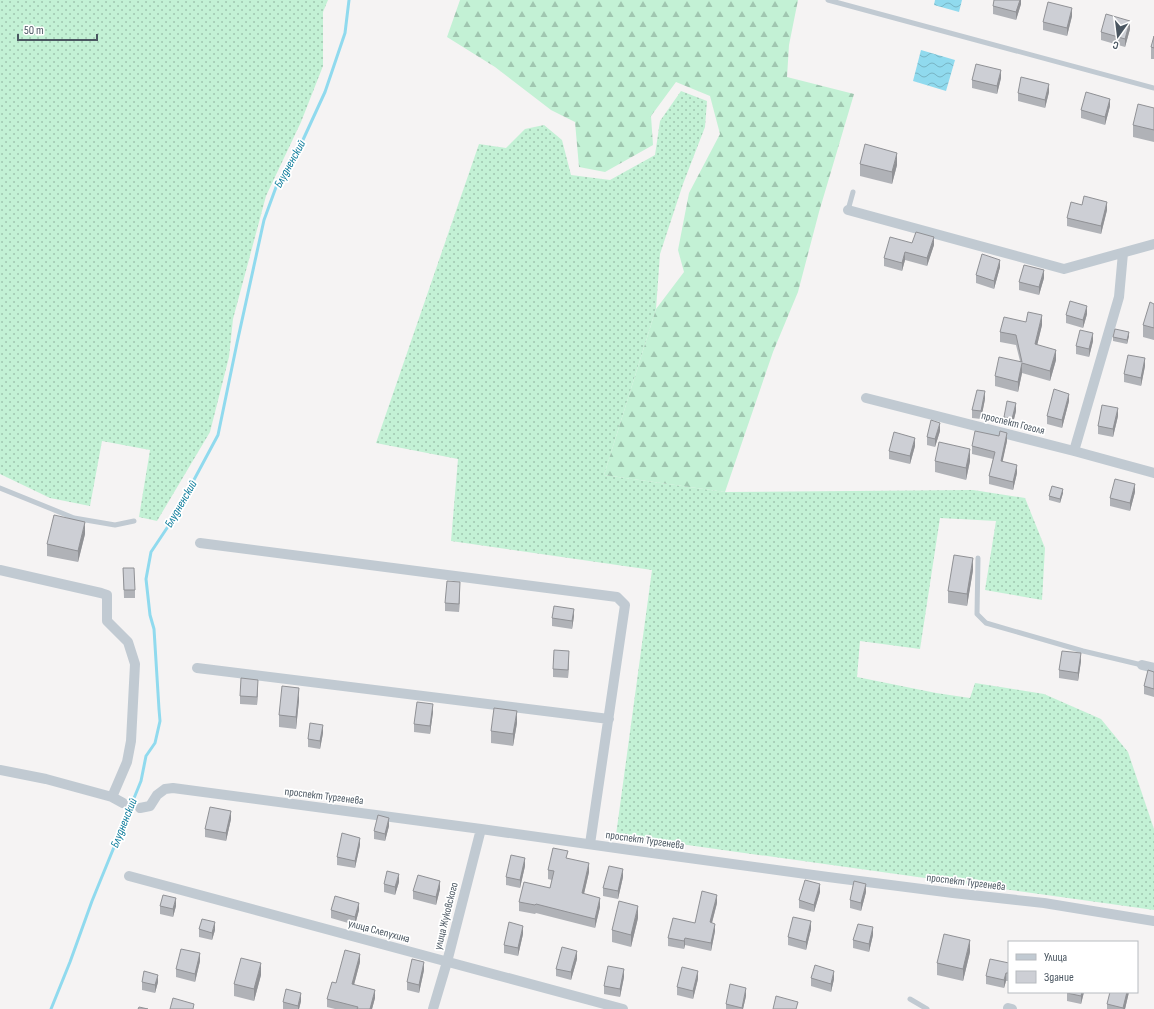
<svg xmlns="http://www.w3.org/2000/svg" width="1154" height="1009" viewBox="0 0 1154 1009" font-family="'Sofia Sans Condensed',sans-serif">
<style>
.grass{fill:url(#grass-dots)}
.forest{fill:url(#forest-firs)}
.water{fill:url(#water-waves)}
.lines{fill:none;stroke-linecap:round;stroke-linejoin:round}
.stream{stroke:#90daee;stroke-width:3}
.service{stroke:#c1cad2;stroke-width:5}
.minor{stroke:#c1cad2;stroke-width:10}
.wall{fill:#b0b2b7}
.shaded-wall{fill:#909195}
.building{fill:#cdcfd5;stroke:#909195}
.labels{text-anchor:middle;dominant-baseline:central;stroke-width:3.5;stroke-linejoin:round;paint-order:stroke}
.street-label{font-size:11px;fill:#4a5661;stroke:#fff}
.water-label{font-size:12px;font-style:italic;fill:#0c7c9b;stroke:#fff}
</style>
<defs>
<pattern id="grass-dots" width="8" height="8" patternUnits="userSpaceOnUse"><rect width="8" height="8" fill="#c3f1d5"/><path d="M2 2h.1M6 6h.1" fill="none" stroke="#a0c6b0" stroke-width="1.8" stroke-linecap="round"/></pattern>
<pattern id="forest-firs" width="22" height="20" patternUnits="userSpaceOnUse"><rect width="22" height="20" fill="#c3f1d5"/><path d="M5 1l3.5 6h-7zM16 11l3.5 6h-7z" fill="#a0c6b0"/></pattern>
<pattern id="water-waves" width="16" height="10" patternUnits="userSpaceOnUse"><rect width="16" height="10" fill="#90daee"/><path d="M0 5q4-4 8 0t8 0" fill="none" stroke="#78b4c4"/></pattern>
</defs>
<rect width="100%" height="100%" fill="#f5f3f3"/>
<path class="grass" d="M0,0H328L323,12V66L301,122L266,196L233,319L229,357L210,432L157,521L139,517L150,450L102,441L90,506L50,498L0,474Z
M681,91L707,101L705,127L683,184L660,254L656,309L604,475L725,492L973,490L1025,498L1045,548L1042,600L985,590L996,521L940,518L920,649L860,641L857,677L936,693L970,698L975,683L1044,694L1101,719L1128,752L1154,829V910L616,835L652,570L451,541L458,459L376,443L479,144L506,148L525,129L544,125L562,140L571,175L610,180L655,155L660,121Z"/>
<path class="forest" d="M460,0H798L789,45L787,77L854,94L819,212L798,292L773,352L725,492L604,475L656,309L684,272L678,250L689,193L720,134L710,96L676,82L651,116L653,145L605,172L579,167L575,122L551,110L495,67L447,37Z"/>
<path class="water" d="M935,0H962L959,12L934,5Z
M921,50L955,60L946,91L913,81Z"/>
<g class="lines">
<path class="stream" d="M51,1009L70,962L92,901L141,781L146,756L155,743L160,721L159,709L154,629L150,615L146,579L151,552L173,519L218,435L237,343L264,220L279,179L302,142L325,92L345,33L349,0"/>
<path class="service" d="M828,0L1154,88
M848,210L853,192
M0,488L74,518L115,525L134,521
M978,558L977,614L986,623L1083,651L1142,665
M910,999L927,1009"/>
<path class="minor" d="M848,210L1064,269L1154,244
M866,398L1074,451L1154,473
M1074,451L1119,297L1123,253
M200,543L617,597L625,605L590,844
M0,570L101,593L107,595V621L128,642L135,664L131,741L127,762L112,797
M1142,665L1154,668
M197,668L609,719
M0,770L46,779L112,797L123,803
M140,808L150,806L157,795L165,789L173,788L481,829L630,850L828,877L953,893L1044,903L1154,921
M129,876L623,1009
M1008,1008L1012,1009
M433,1009L447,962L481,829"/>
</g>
<path class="wall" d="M1021,0V4L1016,20L993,14V6Z
M1072,16L1067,36L1043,30V22Z
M1130,29L1125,47L1101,40V32Z
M1154,36V59H1151V47Z
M1001,78L997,94L972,88V80Z
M1049,92L1045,108L1018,101V93Z
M1110,106L1105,125L1081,118V110Z
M1154,108V142L1133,137V125Z
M860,164L897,165L892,184L860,176Z
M1082,205L1107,210L1101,234L1067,226V218Z
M912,243L934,245L927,266L905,260L902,271L884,266V258Z
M1000,267L994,289L976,283V275Z
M1044,278L1039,295L1019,290V282Z
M1154,304V340L1143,337V325Z
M1087,314L1083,328L1066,323V315Z
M1026,322L1042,325L1037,345L1056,360L1050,381L1022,373L1018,392L995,386V376L1020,361L1016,345L1000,342V332Z
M1129,336L1127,344L1113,341V337Z
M1093,341L1089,357L1076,354V346Z
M1145,366L1141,386L1124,382V374Z
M985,399L981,419L972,418V410Z
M1069,401L1062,428L1047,424V416Z
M1016,411L1012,427L1004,425V417Z
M1118,416L1113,437L1098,434V426Z
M940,431L935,447L927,445V437Z
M1007,441L1002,462L1017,473L1013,490L989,484V476L993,459L972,454V446Z
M915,446L910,464L889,459V451Z
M935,461H970L966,480L935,472Z
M1135,492L1130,511L1110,506V498Z
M1063,493L1060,503L1049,500V496Z
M85,534L78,562L47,556V544Z
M123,568L135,590V598H124Z
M973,570L967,606L948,603V591Z
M460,590L459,612L445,611V603Z
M574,616L572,629L552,626V618Z
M569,659L568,678L553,677V669Z
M1081,661L1078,681L1059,678V670Z
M1154,672V697L1144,694V686Z
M258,688L257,705L240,704V696Z
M299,700L296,729L279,727V715Z
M433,712L430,734L414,732V724Z
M517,723L513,746L491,743V731Z
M323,733L320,749L308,747V739Z
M231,819L226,841L205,837V829Z
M389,826L385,841L374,839V831Z
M360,845L355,868L337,865V857Z
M568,858L589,872L584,894L600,907L595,928L536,913L535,914L519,911V902L550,888L552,880L548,879V870Z
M525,866L520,888L506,885V877Z
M623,877L618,899L603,896V888Z
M399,882L395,895L384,892V884Z
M440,889L436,905L413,899V891Z
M820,892L814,912L799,908V900Z
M866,892L861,911L850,908V900Z
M717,903L712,923L715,931L711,951L685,945L684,949L668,946V938L695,923Z
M160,906H176L173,917L160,914Z
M331,910H359L355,925L331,918Z
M638,918L631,947L612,942V930Z
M199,929L215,930L212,940L199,937Z
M811,929L806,950L788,945V937Z
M523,934L518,956L504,953V945Z
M873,935L869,952L853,948V940Z
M970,952L963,981L937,975V963Z
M577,959L571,980L556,976V969Z
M200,961L195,982L176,977V969Z
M360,962L354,985L375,998L372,1009H335L327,1007V999L336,983Z
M1009,963L1008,981H1006L1004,988L986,984V976Z
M424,970L419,993L407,990V982Z
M261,975L254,1001L234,996V984Z
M624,977L620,997L604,994V986Z
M811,978L834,979L831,992L811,986Z
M698,979L693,999L677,995V987Z
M142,982H158L155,993L142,990Z
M1084,992L1081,1004L1067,1001V993Z
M1129,992L1125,1009H1107V1004Z
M746,996L743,1009H726V1004Z
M301,1001L299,1009H283V1002Z"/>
<path class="shaded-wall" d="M1020,0H1021V4L1016,20V12Z
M1072,8V16L1067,36V28Z
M1130,21V29L1125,47V39Z
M1001,70V78L997,94V86Z
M1049,84V92L1045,108V100Z
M1110,99V106L1105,125V117Z
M897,153V165L892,184V172Z
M1107,202V210L1101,234V226Z
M934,237V245L927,266V258Z
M905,252V260L902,271V263Z
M1000,260V267L994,289V281Z
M1044,270V278L1039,295V287Z
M1087,306V314L1083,328V320Z
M1042,315V325L1035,354V344Z
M1129,332V336L1127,344V340Z
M1093,333V341L1089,357V349Z
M1056,350V360L1050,381V371Z
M1145,358V366L1141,386V378Z
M1022,363V373L1018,392V382Z
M985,391V399L981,419V411Z
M1069,394V401L1062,428V420Z
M1016,403V411L1012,427V419Z
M1118,408V416L1113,437V429Z
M940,423V431L935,447V439Z
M1007,433V441L1001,469V461Z
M915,438V446L910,464V456Z
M970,449V461L966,480V468Z
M1017,465V473L1013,490V482Z
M1135,484V492L1130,511V503Z
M1063,489V493L1060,503V499Z
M85,522V534L78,562V551Z
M973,558V570L967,606V594Z
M460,582V590L459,612V604Z
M574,609V616L572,629V621Z
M569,651V659L568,678V670Z
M1081,653V661L1078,681V673Z
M258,680V688L257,705V697Z
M299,688V700L296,729V717Z
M433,704V712L430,734V726Z
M517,711V723L513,746V734Z
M323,725V733L320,749V741Z
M231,811V819L226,841V833Z
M389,818V826L385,841V834Z
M360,838V845L355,868V861Z
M525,858V866L520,888V880Z
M589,863V872L582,902V893Z
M623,869V877L618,899V891Z
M399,874V882L395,895V887Z
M440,881V889L436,905V897Z
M820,884V892L814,912V905Z
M866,884V892L861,911V903Z
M717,895V903L710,930V922Z
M176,898V906L173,917V909Z
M600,898V907L595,928V919Z
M359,903V910L355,925V917Z
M638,906V918L631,947V935Z
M811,921V929L806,950V942Z
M215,922V930L212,940V933Z
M715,924V931L711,951V943Z
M523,926V934L518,956V948Z
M873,927V935L869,952V944Z
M685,938V945L684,949V941Z
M970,940V952L963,981V969Z
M577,951V959L571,980V972Z
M200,953V961L195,982V974Z
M360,954V962L352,992V984Z
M424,962V970L419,993V985Z
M261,963V975L254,1001V989Z
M624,969V977L620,997V989Z
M698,971V979L693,999V991Z
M834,971V979L831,992V984Z
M1006,973V981L1004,988V980Z
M158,975V982L155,993V985Z
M746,988V996L743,1009H742Z
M375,990V998L372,1009H370Z
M1082,992H1084L1081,1004V996Z
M1127,992H1129L1125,1009H1123Z
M301,993V1001L299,1009H298V1006Z"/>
<path class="building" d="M994,0H1020L1016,12L993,6Z
M1048,2L1072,8L1067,28L1043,22Z
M1106,14L1130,21L1125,39L1101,32Z
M1154,36V48L1151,47Z
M976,64L1001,70L997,86L972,80Z
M1021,77L1049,84L1045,100L1018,93Z
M1086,92L1110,99L1105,117L1081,110Z
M1138,104L1154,108V130L1133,125Z
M865,144L897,153L892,172L860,164Z
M1084,196L1107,202L1101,226L1067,218L1071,202L1082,205Z
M916,232L934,237L927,258L905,252L902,263L884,258L890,237L912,243Z
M982,254L1000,260L994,281L976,275Z
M1024,265L1044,270L1039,287L1019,282Z
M1070,301L1087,306L1083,320L1066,315Z
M1150,302L1154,304V328L1143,325Z
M1028,312L1042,315L1035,344L1056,350L1050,371L1022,363L1018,382L995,376L999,357L1022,362L1016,335L1000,332L1004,317L1026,322Z
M1115,329L1129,332L1127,340L1113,337Z
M1080,330L1093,333L1089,349L1076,346Z
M1128,355L1145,358L1141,378L1124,374Z
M1054,389L1069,394L1062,420L1047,416Z
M977,390L985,391L981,411L972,410Z
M1007,401L1016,403L1012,419L1004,417Z
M1102,405L1118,408L1113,429L1098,426Z
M931,420L940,423L935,439L927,437Z
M975,431L999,436L1000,431L1007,433L1001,461L1017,465L1013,482L989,476L995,452L972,446Z
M894,432L915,438L910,456L889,451Z
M939,442L970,449L966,468L935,461Z
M1115,479L1135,484L1130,503L1110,498Z
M1052,486L1063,489L1060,499L1049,496Z
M54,515L85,522L78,551L47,544Z
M954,555L973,558L967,594L948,591Z
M123,568H134L135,590H124Z
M447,581L460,582L459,604L445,603Z
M554,606L574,609L572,621L552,618Z
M554,650L569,651L568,670L553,669Z
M1062,651L1081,653L1078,673L1059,670Z
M1148,670L1154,672V689L1144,686Z
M241,678L258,680L257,697L240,696Z
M282,686L299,688L296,717L279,715Z
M417,702L433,704L430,726L414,724Z
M494,708L517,711L513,734L491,731Z
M310,723L323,725L320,741L308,739Z
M210,807L231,811L226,833L205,829Z
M378,815L389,818L385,834L374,831Z
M342,833L360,838L355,861L337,857Z
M553,848L568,851L566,858L589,863L582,893L600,898L595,919L536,904L535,905L519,902L524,882L550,888L554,871L548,870Z
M511,855L525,858L520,880L506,877Z
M609,866L623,869L618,891L603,888Z
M387,871L399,874L395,887L384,884Z
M418,875L440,881L436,897L413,891Z
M805,880L820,884L814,905L799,900Z
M854,881L866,884L861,903L850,900Z
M702,891L717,895L710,922L715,924L711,943L685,938L684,941L668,938L673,918L695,923Z
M163,895L176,898L173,909L160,906Z
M335,896L359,903L355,917L331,910Z
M619,901L638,906L631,935L612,930Z
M793,917L811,921L806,942L788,937Z
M202,919L215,922L212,933L199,929Z
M509,922L523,926L518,948L504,945Z
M858,924L873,927L869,944L853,940Z
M944,934L970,940L963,969L937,963Z
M562,947L577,951L571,972L556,969Z
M181,949L200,953L195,974L176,969Z
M345,950L360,954L352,984L375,990L370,1009H357L358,1007L327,999L332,982L336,983Z
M241,958L261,963L254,989L234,984Z
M412,959L424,962L419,985L407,982Z
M990,959L1009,963L1008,973H1006L1004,980L986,976Z
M815,965L834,971L831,984L811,978Z
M608,966L624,969L620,989L604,986Z
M682,967L698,971L693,991L677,987Z
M144,971L158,975L155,985L142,982Z
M730,984L746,988L742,1008L726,1004Z
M286,989L301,993L298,1006L283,1002Z
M1067,992H1082L1081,996L1067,993Z
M1110,992H1127L1123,1008L1107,1004Z
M776,996L798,1002L796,1009H773Z
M173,998L194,1004L193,1009H170Z
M139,1007L148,1009H138Z"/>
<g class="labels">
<g class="street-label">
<text transform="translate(1013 423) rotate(14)">проспект Гоголя</text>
<text transform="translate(324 796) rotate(7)">проспект Тургенева</text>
<text transform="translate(645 840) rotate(8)">проспект Тургенева</text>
<text transform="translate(966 882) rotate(7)">проспект Тургенева</text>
<text transform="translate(446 916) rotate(-76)">улица Жуковского</text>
<text transform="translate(379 931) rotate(15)">улица Слепухина</text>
</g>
<g class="water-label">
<text transform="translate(290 164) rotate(-61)">Блудненский</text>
<text transform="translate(181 504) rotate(-60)">Блудненский</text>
<text transform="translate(124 823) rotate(-68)">Блудненский</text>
</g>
</g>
<rect x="1008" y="941" width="130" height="52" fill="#ffffff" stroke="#b7bbc0"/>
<rect x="1016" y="954" width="20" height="6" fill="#c1cad2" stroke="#b7bbc0"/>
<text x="1044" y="961" font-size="12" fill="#4a5661">Улица</text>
<rect x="1016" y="971" width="20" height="12" fill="#cdcfd5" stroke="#b7bbc0"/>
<text x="1044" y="981" font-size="12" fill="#4a5661">Здание</text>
<g transform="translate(1118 36) rotate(194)" stroke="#ffffff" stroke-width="3" paint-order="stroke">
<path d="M0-3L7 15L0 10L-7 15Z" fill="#4a5661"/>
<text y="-6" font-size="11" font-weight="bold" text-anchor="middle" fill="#4a5661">С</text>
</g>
<path d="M18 34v6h79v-6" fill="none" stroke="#4a5661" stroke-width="2"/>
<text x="24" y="34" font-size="12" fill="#4a5661" stroke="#ffffff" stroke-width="3" paint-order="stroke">50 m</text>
</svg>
